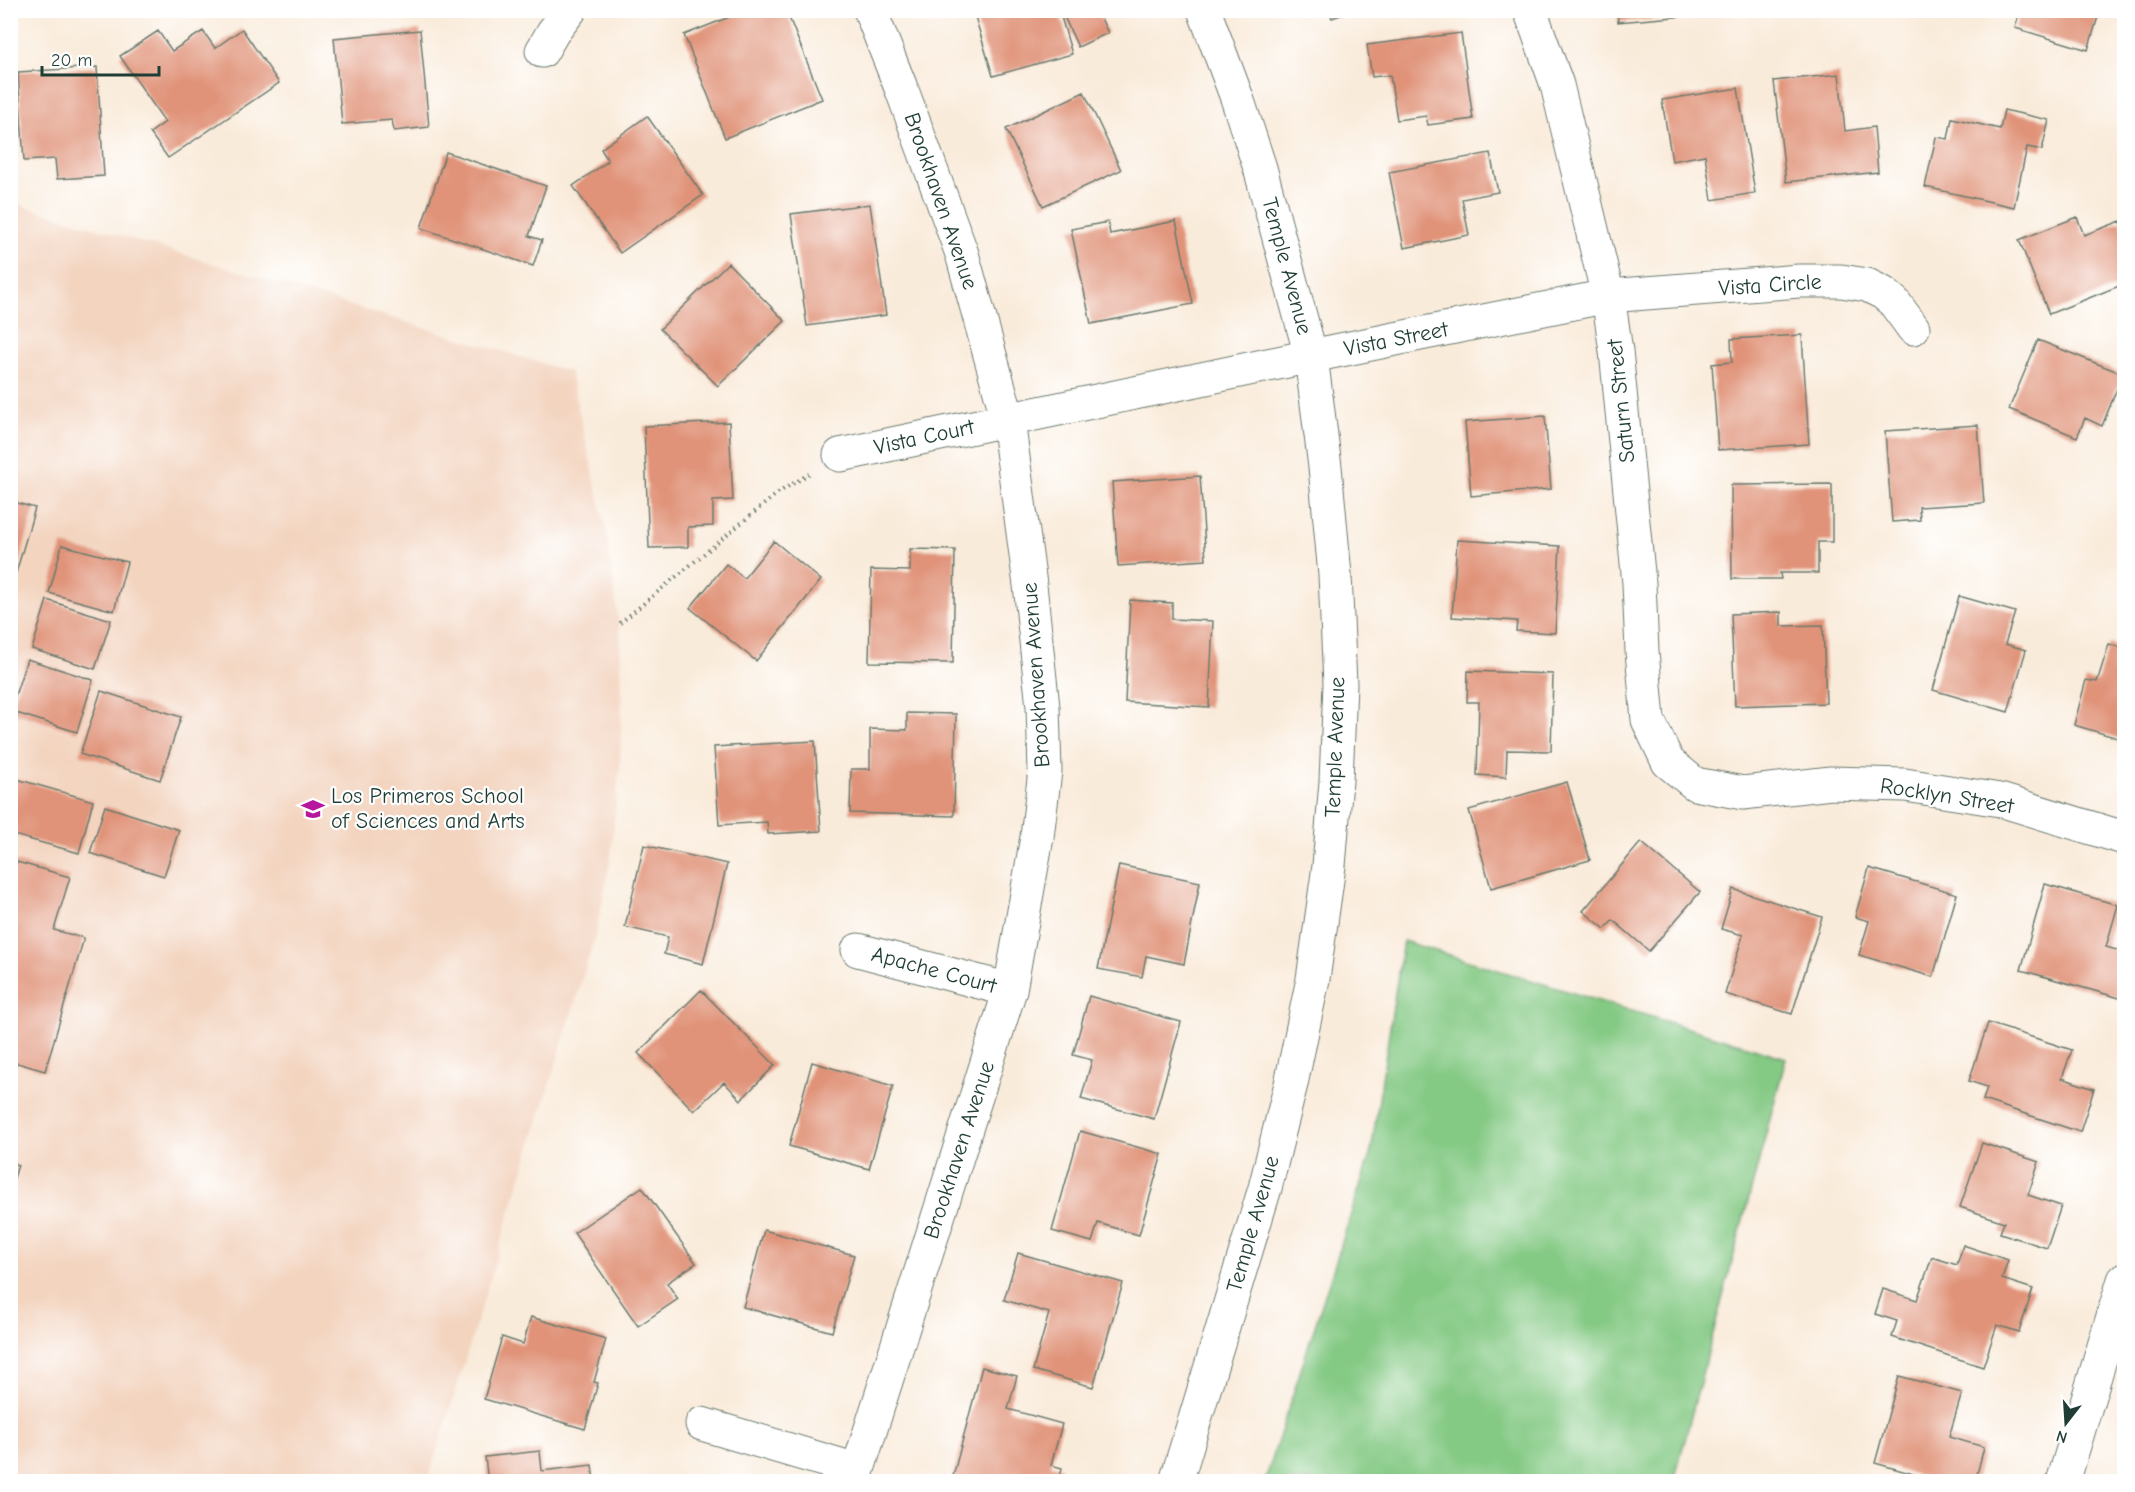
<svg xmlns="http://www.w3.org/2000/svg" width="2135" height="1492" viewBox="0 0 2135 1492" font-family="'Comic Neue',sans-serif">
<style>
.built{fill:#f3d4bf}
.green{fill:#84c984;stroke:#52835c;stroke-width:1.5}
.building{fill:#e09378}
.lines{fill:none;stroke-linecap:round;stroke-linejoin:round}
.street-casing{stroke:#6b7a6e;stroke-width:35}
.secondary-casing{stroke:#6b7a6e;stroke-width:35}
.path{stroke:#6b7a6e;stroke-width:4;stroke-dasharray:1.5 4.5;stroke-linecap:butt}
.street{stroke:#fff;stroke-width:33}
.secondary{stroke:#fff;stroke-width:33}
.labels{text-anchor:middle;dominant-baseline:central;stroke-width:4.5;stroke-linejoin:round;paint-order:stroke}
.street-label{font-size:22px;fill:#1f3d34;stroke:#fff}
.poi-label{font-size:22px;fill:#1f3d34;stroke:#fff;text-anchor:start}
</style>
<rect width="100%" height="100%" fill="#fff"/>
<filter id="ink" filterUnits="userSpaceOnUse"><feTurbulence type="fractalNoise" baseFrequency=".0167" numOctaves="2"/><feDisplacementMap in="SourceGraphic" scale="12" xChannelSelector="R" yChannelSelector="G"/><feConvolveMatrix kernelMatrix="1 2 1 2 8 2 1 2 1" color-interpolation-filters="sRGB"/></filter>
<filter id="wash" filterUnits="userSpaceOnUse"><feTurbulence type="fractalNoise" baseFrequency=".008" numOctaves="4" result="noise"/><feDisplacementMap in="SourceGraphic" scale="24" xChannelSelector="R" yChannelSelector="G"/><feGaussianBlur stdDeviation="1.35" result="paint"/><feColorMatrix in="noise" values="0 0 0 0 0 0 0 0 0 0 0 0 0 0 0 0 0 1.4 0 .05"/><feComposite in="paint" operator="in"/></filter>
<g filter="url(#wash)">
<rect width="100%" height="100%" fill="#f9ebda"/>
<path class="built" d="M10,202L570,372L606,529L620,634L622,695L620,762L611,856L596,933L428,1481H11Z"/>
<path class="green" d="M1403,941L1786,1058L1674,1481H1265L1371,1152Z"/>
<g id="blocks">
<path class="building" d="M747,10H786L822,99L725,138L684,35Z
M973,10H1059L1072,54L993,76Z
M1061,10H1097L1108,33L1078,47Z
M1329,10H1352V11L1332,18Z
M1617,10H1696L1697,15L1618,22Z
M2020,10H2100L2088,50L2015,28Z
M242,29L279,83L168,158L150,133L165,122L120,56L158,31L172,51L203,31L215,48Z
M420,30L429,127L394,131L392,120L342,124L334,38Z
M1461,33L1473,119L1428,125L1426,116L1397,120L1390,75L1372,77L1367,45Z
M97,67L104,176L57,179L55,159L24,161L18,72Z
M1839,74L1845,131L1874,127L1878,172L1786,182L1774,81Z
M1738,88L1755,193L1712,200L1705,155L1672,161L1662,100Z
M1084,92L1121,170L1043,206L1006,129Z
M2004,110L2049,120L2042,150L2027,147L2014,207L1925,187L1936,137L1948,139L1952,118L2000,129Z
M647,116L703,195L620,253L573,186L608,161L601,149Z
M446,152L546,186L529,236L542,240L533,266L421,228Z
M1490,153L1498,192L1462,199L1469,235L1404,248L1389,172Z
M870,204L886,315L807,326L791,214Z
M2077,217L2084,235L2121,221L2124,230V284L2049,314L2019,240Z
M1176,221L1193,304L1091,324L1071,229L1108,222L1110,234Z
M728,263L785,321L718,386L660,329Z
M1802,335L1809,444L1718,450L1712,364L1732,362L1731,339Z
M2038,340L2123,374L2102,426L2085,418L2077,437L2009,409Z
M1545,416L1551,489L1471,496L1465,422Z
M729,422L733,500L713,501V526L688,527V547L649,548L644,426Z
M1978,425L1984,503L1919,507L1920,520L1892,522L1885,431Z
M1200,476L1206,560L1118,566L1112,482Z
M1832,484V542H1818V573H1780L1781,579H1732L1731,485Z
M10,501L35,508L11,590H10Z
M1457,540L1560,546L1555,633L1516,631L1517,621L1452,617Z
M774,541L821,580L756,661L690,608L726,564L744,578Z
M62,545L127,562L114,611L49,593Z
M910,549L955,550L953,663L869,662L871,570L910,571Z
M1959,596L2015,612L2005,644L2026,650L2008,712L1933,690Z
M47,600L111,620L95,669L32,649Z
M1130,600L1172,603V619L1213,621L1209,707L1125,702Z
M1781,612V626L1823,625L1826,703L1735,706L1731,614Z
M2109,644L2124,648V740L2074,725L2086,680L2097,682Z
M27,659L93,680L77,732L10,711Z
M1468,671L1553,674L1551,751L1507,750L1506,777L1477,775L1479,702H1467Z
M101,691L181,717L160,780L80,754Z
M907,713L956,714L954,816L850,813L851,769H870V729L907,730Z
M815,741L821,831L768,834L767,822L719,825L714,747Z
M10,777L93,801L79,853L10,834Z
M1567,782L1590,860L1491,888L1469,810Z
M105,806L179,830L164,876L90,853Z
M1641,842L1700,892L1649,951L1613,920L1605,929L1583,911Z
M644,845L727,864L703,964L664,954L668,937L625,927Z
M10,860L70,877L54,930L84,938L45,1071L10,1061Z
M1119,865L1200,882L1184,964L1146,956L1142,977L1098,969Z
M1869,868L1957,894L1933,977L1859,955L1869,921L1855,917Z
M2045,884L2118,905L2106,947L2124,952V992L2123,999L2021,970Z
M1733,889L1822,917L1792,1014L1725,994L1743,935L1721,929Z
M701,990L775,1065L741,1100L724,1082L694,1111L638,1053Z
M1089,996L1181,1022L1154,1119L1081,1099L1092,1060L1073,1055Z
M1988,1023L2072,1050L2062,1078L2094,1089L2080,1132L1983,1100L1987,1087L1969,1081Z
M812,1062L893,1086L869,1169L789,1146Z
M1080,1131L1162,1154L1139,1235L1098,1223L1092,1242L1052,1231Z
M1982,1143L2039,1162L2028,1195L2061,1206L2047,1248L2000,1233L2004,1222L1960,1207Z
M10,1162L18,1165L11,1188H10Z
M642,1187L696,1263L667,1283L678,1299L638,1326L574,1233Z
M764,1230L854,1255L832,1332L743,1307Z
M1963,1245L2008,1260L2002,1279L2033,1289L2019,1332L1997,1325L1983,1367L1892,1337L1897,1321L1875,1314L1883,1289L1917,1300L1932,1257L1957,1265Z
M1018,1253L1123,1283L1093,1387L1033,1370L1049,1313L1004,1300Z
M531,1317L606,1339L594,1382L598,1383L585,1429L484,1399L502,1337L523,1344Z
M982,1367L1017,1376L1008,1409L1062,1424L1051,1465L1062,1468L1059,1482H972L953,1476Z
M1899,1376L1962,1393L1949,1437L1984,1447L1975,1482H1941L1875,1463Z
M540,1451L542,1471L592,1465L594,1482H488L485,1457Z"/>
</g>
</g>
<g filter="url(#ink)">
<use href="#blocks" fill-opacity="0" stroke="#6b7a6e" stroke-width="1.5"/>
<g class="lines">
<g class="street-casing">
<path id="street" d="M1530,10L1557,85L1608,296L1616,351L1639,583L1642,651L1648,720L1668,762L1695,784L1743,793L1831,783L1905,785L2000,800L2124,838
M542,51L553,32L570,10
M840,455L1311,356L1608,296L1799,281H1841L1867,285L1883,293L1894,302L1913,328
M858,950L1010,990
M702,1424L857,1470
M854,1482L1010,990L1037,837L1045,771L1043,707L1030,585L1008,420L962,254L903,93L870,10
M2063,1482L2124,1280"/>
</g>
<g class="secondary-casing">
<path id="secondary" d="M1176,1482L1265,1188L1291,1084L1313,979L1329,866L1336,781L1340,684L1335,575L1325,467L1311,356L1260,168L1237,98L1204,10"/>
</g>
<path class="path" d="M620,623L779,492L809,474"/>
<use href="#street" class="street"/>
<use href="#secondary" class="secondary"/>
</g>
</g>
<defs>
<g id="school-bare" transform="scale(1.8)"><path d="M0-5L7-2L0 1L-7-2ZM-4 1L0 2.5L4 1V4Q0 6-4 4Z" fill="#b5179e" stroke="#fff" stroke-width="2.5" paint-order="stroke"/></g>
</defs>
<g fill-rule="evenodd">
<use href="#school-bare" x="313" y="809"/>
</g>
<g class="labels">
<g class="street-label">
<text transform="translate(941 201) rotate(71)">Brookhaven Avenue</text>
<text transform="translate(1287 266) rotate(75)">Temple Avenue</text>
<text transform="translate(1770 285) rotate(-4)">Vista Circle</text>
<text transform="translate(1396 339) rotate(-11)">Vista Street</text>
<text transform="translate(1621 401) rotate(-96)">Saturn Street</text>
<text transform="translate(924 437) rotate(-12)">Vista Court</text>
<text transform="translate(1036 675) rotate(-94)">Brookhaven Avenue</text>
<text transform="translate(1335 747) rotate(-88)">Temple Avenue</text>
<text transform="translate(1947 796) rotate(9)">Rocklyn Street</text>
<text transform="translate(934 970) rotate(15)">Apache Court</text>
<text transform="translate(959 1150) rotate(-72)">Brookhaven Avenue</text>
<text transform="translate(1253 1224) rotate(-74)">Temple Avenue</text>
</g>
<g class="poi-label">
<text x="331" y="796">Los Primeros School<tspan x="331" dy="25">of Sciences and Arts</tspan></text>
</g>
</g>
<rect width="2135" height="1492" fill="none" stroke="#fff" stroke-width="36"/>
<g transform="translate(2066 1423) rotate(197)" stroke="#ffffff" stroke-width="4.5" paint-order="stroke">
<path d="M0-4.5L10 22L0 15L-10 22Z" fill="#1f3d34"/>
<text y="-9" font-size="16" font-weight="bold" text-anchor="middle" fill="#1f3d34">N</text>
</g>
<path d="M42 66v9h117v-9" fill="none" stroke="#1f3d34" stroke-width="3"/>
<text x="51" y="66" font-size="18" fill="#1f3d34" stroke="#ffffff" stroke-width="4.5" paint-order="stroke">20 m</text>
</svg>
